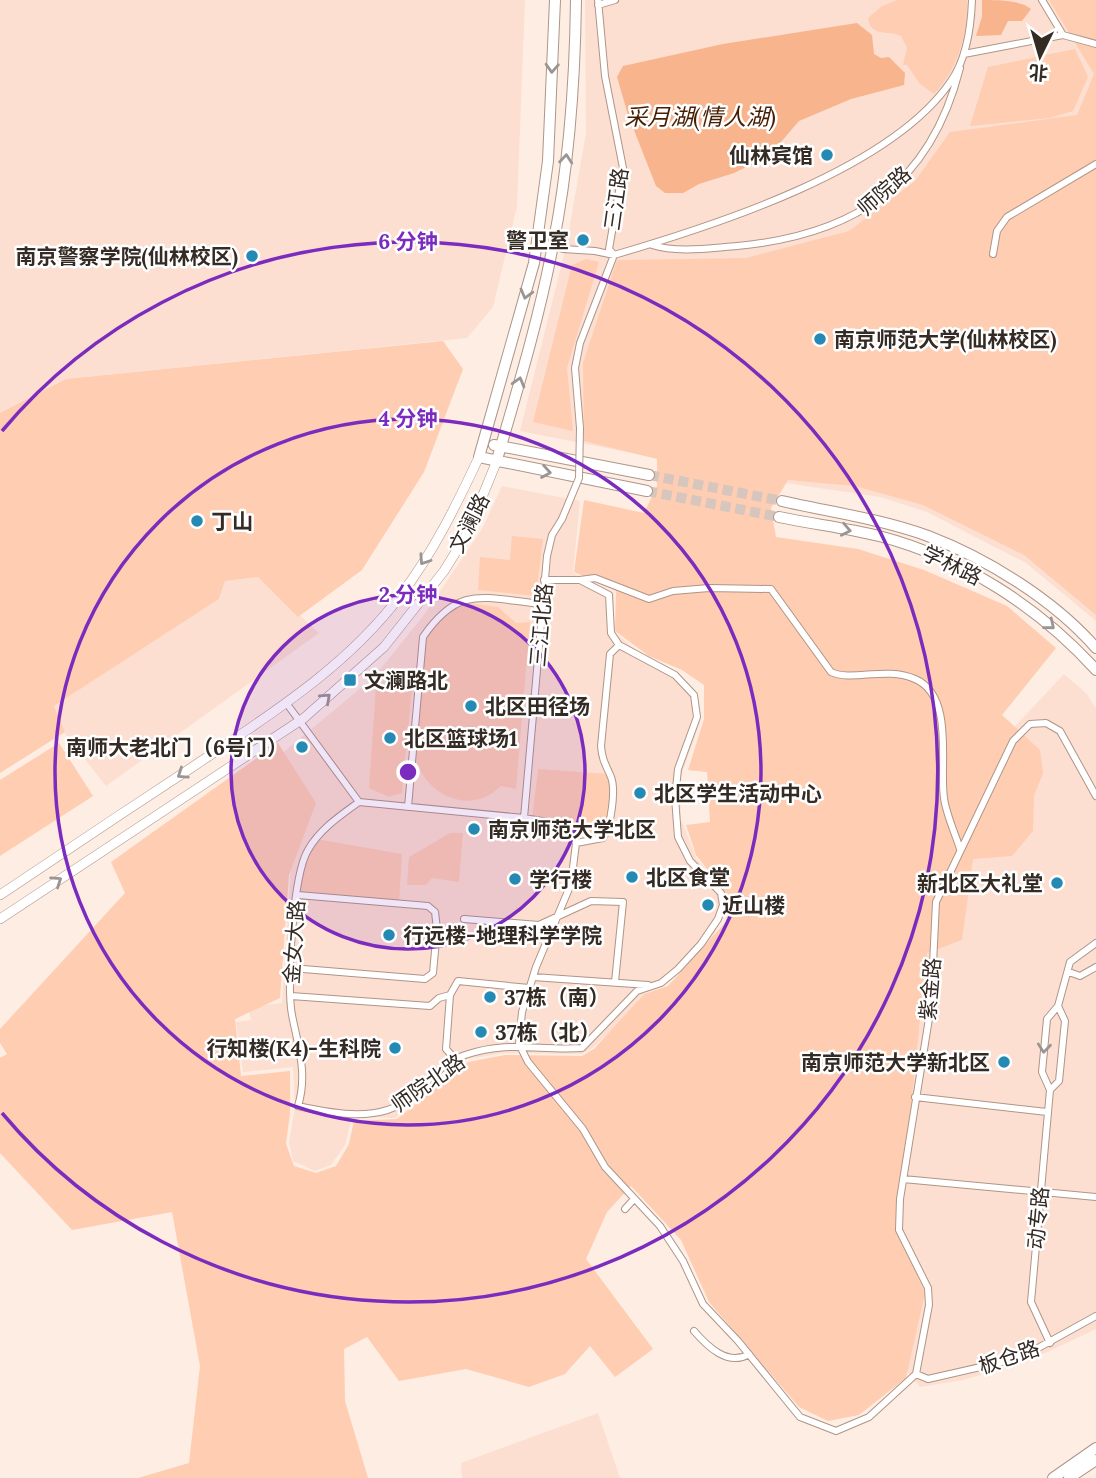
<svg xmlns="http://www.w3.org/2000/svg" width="1096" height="1478" viewBox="0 0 1096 1478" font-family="Lora,'Noto Sans SC',serif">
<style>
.built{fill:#fcdfd0}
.green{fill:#fecdb2}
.water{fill:#f7b48d}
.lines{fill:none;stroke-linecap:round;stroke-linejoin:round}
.primary-tunnel{stroke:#d6c6bd;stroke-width:10;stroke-dasharray:10 5;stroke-linecap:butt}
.minor-casing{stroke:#af9587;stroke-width:8}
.secondary-casing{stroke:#af9587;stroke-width:10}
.primary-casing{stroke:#af9587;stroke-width:12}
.trunk-casing{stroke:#af9587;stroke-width:12}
.minor{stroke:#fff;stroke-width:6}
.secondary{stroke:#fff;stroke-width:9}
.primary{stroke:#fff;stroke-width:10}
.trunk{stroke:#fff;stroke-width:10}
.minor-bridge-casing{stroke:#af9587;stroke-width:8;stroke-linecap:butt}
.minor-bridge{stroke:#fff;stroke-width:6}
.oneway{stroke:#9a9592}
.ring{fill:none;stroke:#7b2cbf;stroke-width:3.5}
.poi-dot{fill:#2489b3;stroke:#fff;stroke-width:2.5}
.labels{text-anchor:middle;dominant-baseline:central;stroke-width:5;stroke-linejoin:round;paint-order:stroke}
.poi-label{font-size:21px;font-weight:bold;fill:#352b25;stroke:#fff;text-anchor:start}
.street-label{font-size:21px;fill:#352b25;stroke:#fff}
.water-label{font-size:23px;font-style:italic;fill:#481e02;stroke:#fff}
.centre{fill:#7b2cbf;stroke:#fff;stroke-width:3.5}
.ring-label{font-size:21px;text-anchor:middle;font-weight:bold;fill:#7b2cbf;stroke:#fff;stroke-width:5;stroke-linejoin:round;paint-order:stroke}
</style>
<rect width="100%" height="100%" fill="#feede3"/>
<path class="built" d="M0,0H525L517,206L493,307L467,338L66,379L0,413Z
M585,0H1096V621L1026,563L927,512L880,497L779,482L520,431L566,247L586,133Z
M502,486L580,501L573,573L614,592L613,631L636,650L672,670L697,693L700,723L680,779L681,820L697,859L731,897L711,942L665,985L644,993L616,1026L592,1048L582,1054L505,1053L467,1059L395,1118L352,1117L345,1145L331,1165L315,1171L293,1161L289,1142L295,1107L293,1067L243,1072L236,1022L251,1020L248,1007L282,1003L291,863L261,771L374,677L424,615L482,529Z
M258,577L319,633L106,786L66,735L54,706L219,599L225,581Z
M1064,674L1087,694L1096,709V1329L1026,1362L963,1380L920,1387L905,1369L888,1232L900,1114L923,1010L928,897L1007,735Z
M598,1413L620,1478H462L461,1463Z"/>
<path class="green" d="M897,0H967C969,32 957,71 934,94L920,84L907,65H903L907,48L901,36C888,30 870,37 868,18L882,6Z
M1049,0H1096V615L1024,555L923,505L855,486L788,480L771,508L776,537L858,549L924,570L1007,606L1056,648L1002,715L1040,750L1043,773L1034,796L1033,831L1012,856L973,859L962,940L927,953L898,1232L925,1293L906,1378L859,1415L828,1421L799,1407L709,1302L681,1240L631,1186L607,1212L586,1259L653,1349L615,1377L590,1346L565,1374L529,1387L466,1369L399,1381L367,1337L344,1349L345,1401L368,1478H138L189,1463L200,1366L172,1212L72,1230L0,1153V1058L7,1054L0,1043V1029L125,893L111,862L278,743L316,803L289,875L280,998L235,1019L241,1076L290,1071V1113L286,1144L294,1166L316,1173L336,1166L349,1144L354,1121L397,1119L468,1062L505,1055L582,1056L594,1049L644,994L668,986L725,923L732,901L696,855L686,825L710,822L707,772L688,770L704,719V685L682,670L649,656L615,631L616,591L574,572L584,500L644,513L657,486V459L584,441L583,363L617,260L746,258L849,231L915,181L950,132L1077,115L1094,74Z
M1075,49L1088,77L1073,111L1049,118L970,126L988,67Z
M586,259L599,262L567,368L573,431L533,422L572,265Z
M443,341L463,369L424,472L362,570L298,617L258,577L225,581L219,599L54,706L65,732L0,773V413L66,379Z
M512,536L543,539L536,596L478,590L480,557L510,560Z
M469,603L498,607L516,623L530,622L516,789L501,786C470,817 425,795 415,757L426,636L444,614Z
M397,682L412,689L402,793L389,797L369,788L376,686Z
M59,743L93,796L0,856V780Z
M538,769L608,774L612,778L609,829L590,836L532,819Z
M450,833H463L459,882L432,878L426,885H407L409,857Z
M316,839L402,854L399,903L298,895L301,867Z"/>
<path class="water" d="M982,0C997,0 1021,0 1031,9L1022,21H1008L1001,35L976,36L982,17Z
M857,23L872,35L874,54L881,58L889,57L905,73L904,85L851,99L799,121L769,156L734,173L699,184L683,193H665L656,186L628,115L617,77L623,66L723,44Z"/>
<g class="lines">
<path class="primary-tunnel" d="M649,475L782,501
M647,491L779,517"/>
<g class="minor-casing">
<path id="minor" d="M1042,0L1063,35
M598,5L615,0
M964,54L1063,35L1096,44
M537,241L563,249L595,251L614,255C713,226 891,170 951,81C967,58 971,28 972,0
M652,245C677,253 710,248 737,246C854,235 930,186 960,68
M993,254L997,231L1007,217L1096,164
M580,428L575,368L580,343L614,255L609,249L623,168L605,76L598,0
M562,519L552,535L547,556L524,818L554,823L568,830L576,843L571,884L536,967L522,1012L519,1044L528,1062L583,1129L605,1167L660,1226L683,1261L703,1304L738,1341L800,1417L836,1431L869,1417L916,1374
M580,580L595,578L649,599L673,591L709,588L771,589L831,672C852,682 886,666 915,679C955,696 939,766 944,798C946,814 955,833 960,849
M287,704L359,802
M359,802C341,815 320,829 308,850C293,875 286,985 292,1015C298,1046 308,1074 298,1106C334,1114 381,1123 411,1097C428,1082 443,1062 465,1055C510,1040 538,1051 582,1048L637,991L661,983L678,969L701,944L718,919L723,905L721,893L690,861L678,837L675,798L678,769L697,717L694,695L675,675L619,645L611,633L609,595L580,580H544
M359,802L524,818
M408,807L423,637C460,583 486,599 542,604
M609,829L629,831
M576,843L603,838C611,827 616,790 611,777C606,765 602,760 601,746L610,654L619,645
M464,919L539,925L591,901L623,902L615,982
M291,968L425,979L433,973L437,929L435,912L428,906L298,895
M1069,972L1080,976L1096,967
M533,977L648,985
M291,996L430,1006L439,998L450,995
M1058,1006L1070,962L1096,943
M456,1060L446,1049L450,995L458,981L529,988
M1050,1090L1042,1072L1047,1019L1058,1006
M1050,1090L1059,1081L1065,1021L1058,1006
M915,1097L1047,1112
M903,1179L1096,1197
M625,1209L634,1199
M694,1331C707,1346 728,1367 749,1354
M1050,1343L1031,1302L1050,1090
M916,1374L929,1305L928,1288L899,1230L900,1199L931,1006L936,902L1013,741L1030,724L1046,723L1060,731L1096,796
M916,1374L928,1379L1020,1358L1096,1316"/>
</g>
<g class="secondary-casing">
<path id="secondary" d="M0,895C64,852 127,810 191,768C265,718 346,668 400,596C433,553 456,506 479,457
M0,919L304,718L384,647L444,571L467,534L496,463"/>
</g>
<g class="primary-casing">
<path id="primary" d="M555,0L548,161L534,263L479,457L647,491
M494,445L649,475
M496,463C517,391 539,319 553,245C569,166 575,81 576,0
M782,501C830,512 881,519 928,536C988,559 1054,600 1096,648
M779,517C812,524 847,528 879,536C963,558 1039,607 1096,670"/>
</g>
<g class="trunk-casing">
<path id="trunk" d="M1053,1478L1096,1448
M1069,1478L1096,1460"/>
</g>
<use href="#minor" class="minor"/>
<use href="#secondary" class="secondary"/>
<use href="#primary" class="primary"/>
<use href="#trunk" class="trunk"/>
<g class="minor-bridge-casing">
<path id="minor-bridge" d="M562,519L579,478L580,428"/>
</g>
<use href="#minor-bridge" class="minor-bridge"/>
</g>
<defs><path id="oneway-chevron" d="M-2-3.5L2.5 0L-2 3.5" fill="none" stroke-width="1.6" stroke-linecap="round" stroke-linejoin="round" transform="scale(1.75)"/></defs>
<g class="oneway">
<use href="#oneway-chevron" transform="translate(552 68) rotate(93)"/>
<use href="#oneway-chevron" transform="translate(566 159) rotate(-85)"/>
<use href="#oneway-chevron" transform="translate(526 294) rotate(105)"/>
<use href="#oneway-chevron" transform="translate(519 382) rotate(-74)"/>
<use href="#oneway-chevron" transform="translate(546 472) rotate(10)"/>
<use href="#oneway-chevron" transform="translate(846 530) rotate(11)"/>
<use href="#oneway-chevron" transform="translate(424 560) rotate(124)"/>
<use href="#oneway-chevron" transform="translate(1050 625) rotate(39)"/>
<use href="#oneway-chevron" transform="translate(326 698) rotate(-42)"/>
<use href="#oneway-chevron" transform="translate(182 774) rotate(146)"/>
<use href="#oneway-chevron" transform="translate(57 881) rotate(-34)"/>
<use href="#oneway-chevron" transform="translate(1044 1048) rotate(96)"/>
</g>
<circle cx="408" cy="772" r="177" fill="#7b2cbf" fill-opacity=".12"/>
<g class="ring">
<circle cx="408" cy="772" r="177"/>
<circle cx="408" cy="772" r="353"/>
<path d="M2 431A530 530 0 1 1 2 1113"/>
</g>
<g class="poi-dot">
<circle cx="827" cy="155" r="7"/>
<circle cx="583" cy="240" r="7"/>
<circle cx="252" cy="256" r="7"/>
<circle cx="820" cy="339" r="7"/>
<circle cx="197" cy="521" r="7"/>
<rect x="343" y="673" width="14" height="14" rx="3.5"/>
<circle cx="471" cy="706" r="7"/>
<circle cx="390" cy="738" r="7"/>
<circle cx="302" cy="747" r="7"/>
<circle cx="640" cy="793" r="7"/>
<circle cx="474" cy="829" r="7"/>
<circle cx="632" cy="877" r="7"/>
<circle cx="515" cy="879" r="7"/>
<circle cx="1057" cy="883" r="7"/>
<circle cx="708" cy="905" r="7"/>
<circle cx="389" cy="935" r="7"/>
<circle cx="490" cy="997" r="7"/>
<circle cx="481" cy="1032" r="7"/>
<circle cx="395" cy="1048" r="7"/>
<circle cx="1004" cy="1062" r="7"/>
</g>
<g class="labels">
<g class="poi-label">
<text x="813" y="155" text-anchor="end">仙林宾馆</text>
<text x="569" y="240" text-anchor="end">警卫室</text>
<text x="238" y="256" text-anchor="end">南京警察学院(仙林校区)</text>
<text x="834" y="339">南京师范大学(仙林校区)</text>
<text x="211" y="521">丁山</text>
<text x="364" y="680">文澜路北</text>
<text x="485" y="706">北区田径场</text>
<text x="404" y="738">北区篮球场1</text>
<text x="288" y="747" text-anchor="end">南师大老北门（6号门）</text>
<text x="654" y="793">北区学生活动中心</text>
<text x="488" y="829">南京师范大学北区</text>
<text x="646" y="877">北区食堂</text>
<text x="529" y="879">学行楼</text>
<text x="1043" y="883" text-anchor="end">新北区大礼堂</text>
<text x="722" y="905">近山楼</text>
<text x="403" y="935">行远楼-地理科学学院</text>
<text x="504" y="997">37栋（南）</text>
<text x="495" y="1032">37栋（北）</text>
<text x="381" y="1048" text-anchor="end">行知楼(K4)-生科院</text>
<text x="990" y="1062" text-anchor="end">南京师范大学新北区</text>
</g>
<g class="street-label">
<text transform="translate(884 191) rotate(-41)">师院路</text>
<text transform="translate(616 199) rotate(-82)">三江路</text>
<text transform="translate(469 523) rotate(-63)">文澜路</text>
<text transform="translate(952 565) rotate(26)">学林路</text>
<text transform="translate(541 625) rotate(-85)">三江北路</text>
<text transform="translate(294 942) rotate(-86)">金女大路</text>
<text transform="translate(930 989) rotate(-85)">紫金路</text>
<text transform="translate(428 1083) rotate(-35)">师院北路</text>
<text transform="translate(1038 1218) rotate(-85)">动专路</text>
<text transform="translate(1009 1357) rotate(-19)">板仓路</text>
</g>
<g class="water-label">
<text x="700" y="116">采月湖(情人湖)</text>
</g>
</g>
<circle cx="408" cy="772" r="10" class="centre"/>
<g class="ring-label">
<text x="408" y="249">6 分钟</text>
<text x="408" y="426">4 分钟</text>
<text x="408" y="602">2 分钟</text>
</g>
<g transform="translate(1040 56) rotate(185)" stroke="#ffffff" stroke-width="5" paint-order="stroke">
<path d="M0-5L12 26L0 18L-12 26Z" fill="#352b25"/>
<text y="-10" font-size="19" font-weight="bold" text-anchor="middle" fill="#352b25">北</text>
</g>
</svg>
